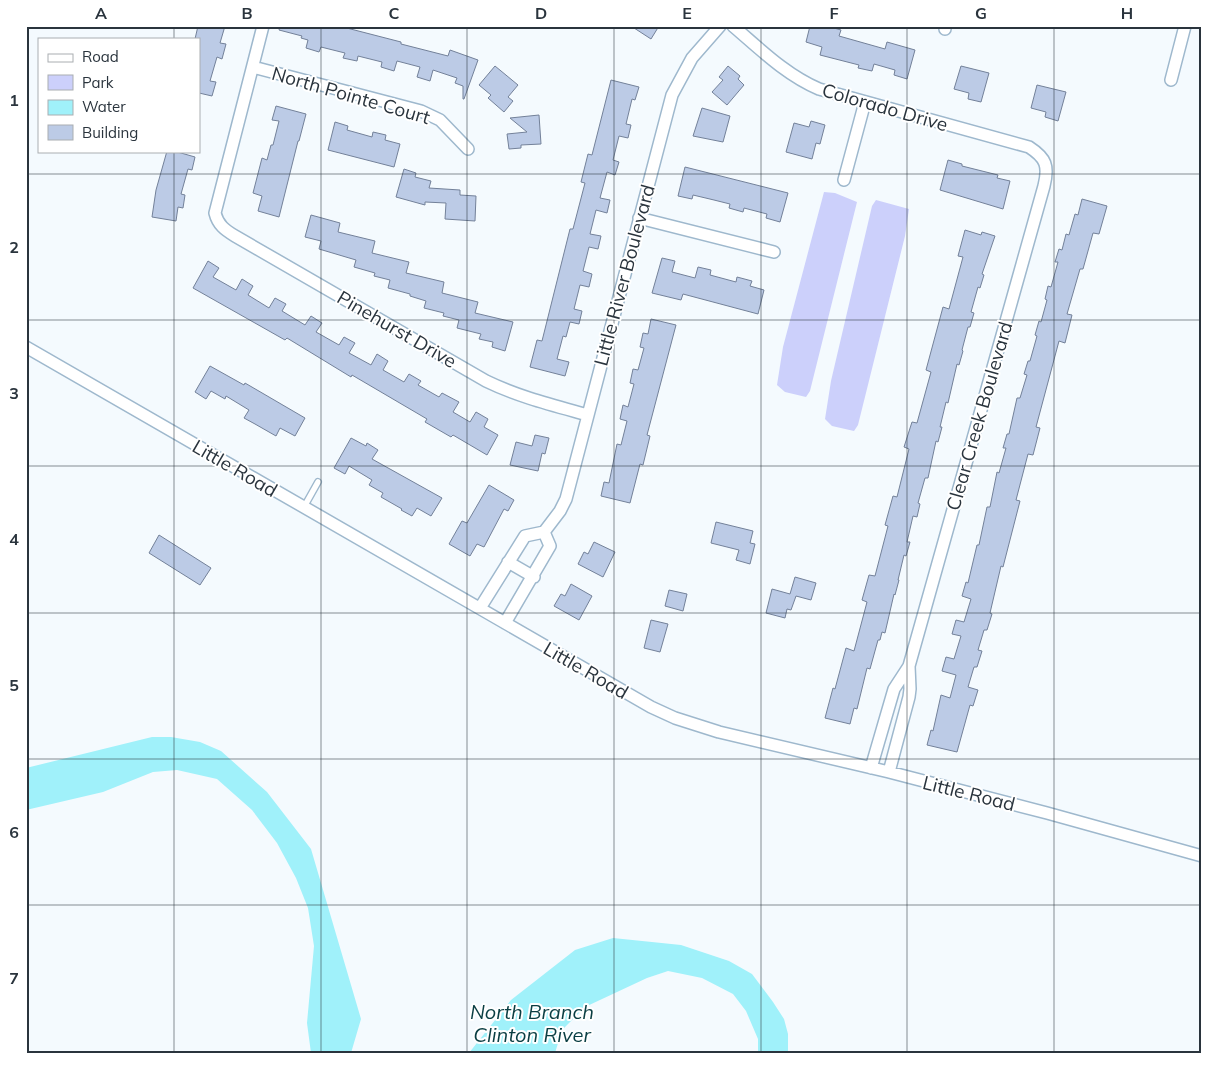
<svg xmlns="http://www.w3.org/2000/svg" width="1228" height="1079" viewBox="0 0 1228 1079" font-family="Mulish,sans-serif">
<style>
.green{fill:#ccd0fb}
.water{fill:#a0f1fa}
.building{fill:#bccbe6;stroke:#738199}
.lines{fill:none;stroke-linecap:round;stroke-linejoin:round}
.service-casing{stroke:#9eb8cd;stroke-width:8}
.minor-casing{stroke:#9eb8cd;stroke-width:14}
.service{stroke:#fff;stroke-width:5.5}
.minor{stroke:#fff;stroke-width:11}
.grid{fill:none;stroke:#2a343d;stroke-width:1;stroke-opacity:0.55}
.labels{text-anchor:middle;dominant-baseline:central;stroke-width:4;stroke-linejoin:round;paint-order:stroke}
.street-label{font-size:19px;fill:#2a343d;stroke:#fff}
.water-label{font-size:20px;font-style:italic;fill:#0a3e43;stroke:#fff}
.neatline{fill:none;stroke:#2a343d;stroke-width:2}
.grid-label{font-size:16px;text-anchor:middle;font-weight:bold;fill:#2a343d}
</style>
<rect width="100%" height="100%" fill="#f4fafe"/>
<path class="green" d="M824,192L835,193L857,202L810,391L806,397L785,392L777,385L783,347Z
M876,200L909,209L905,236L858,425L854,431L832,426L825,419L831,381L872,206Z"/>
<path class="water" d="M152,737H171L200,742L221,751L267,792L311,849L361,1019L351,1053H311L307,1023L314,946L308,908L296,878L277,843L252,810L217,779L177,770L153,772L103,792L26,810V768Z
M613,938L681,945L729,961L752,974L773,1002L784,1019L788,1034V1053H758V1039L746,1011L733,994L702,978L668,971L647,978L585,1007L562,1030L555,1053H469L511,1000L575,950Z"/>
<path class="building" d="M198,26H225L220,43L226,44L222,59L217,57L210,81L216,82L212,96L199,93V39H195Z
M280,26H339L401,42V44L448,56L450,50L478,60L464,99H463V86L455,83L457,78L433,70L430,81L417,77L420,67L397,61L394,71L381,67L382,62L358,56L357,61L343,58L345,53L321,47L319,52L306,48L308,40L301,38L302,36L279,30Z
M631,26H659L651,39Z
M810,26H827L841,30L839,36L885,49L887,42L915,50L907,79L894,75L895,70L874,64L872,71L858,68L859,65L820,55L822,47L806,42Z
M495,66L518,85L508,97L513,101L504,112L488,98L491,95L479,85Z
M728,66L740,76L738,79L744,85L727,105L712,92L723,80L719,77Z
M961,66L989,73L981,102L968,99L969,93L954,89Z
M611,80L639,87L635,100L632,99L626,124L631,125L628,138L619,136L613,160L619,162L615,175L607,172L600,198L610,200L607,213L596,210L590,234L601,236L598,249L589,247L583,271L592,274L589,287L580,285L574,309L582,311L579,324L570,322L566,337L563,336L557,359L569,362L565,376L530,367L537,340L542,341L570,229H573L585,183L581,182L588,154L592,155Z
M1037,85L1066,92L1058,121L1045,117L1046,112L1031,108Z
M276,106L306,114L299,141H298L279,217L258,211L262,196L253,193L262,158L267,160L271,145H273L279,121L272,120Z
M702,108L730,116L723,142L693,136Z
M539,115L541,144L521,145V148L509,149L507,134L527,132L510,118Z
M811,121L825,125L820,144L816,143L812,159L786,152L794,123L809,127Z
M335,122L348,126L347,130L372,137L373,132L386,135L385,140L400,144L394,167L328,150Z
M167,151H174L195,157L192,170L188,169L181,194L185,195L183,208L178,207L176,221L152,217L156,190Z
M948,160L962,164V166L998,175L997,178L1010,181L1003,209L940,190Z
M685,167L788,193L780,222L766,218L767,214L744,208L743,212L729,208L730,204L714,200L693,195L692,199L678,196Z
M404,169L416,173L415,177L431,181L429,188L460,190V195L476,196L475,221L445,219L446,203L425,202V205L396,197Z
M1082,199L1107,206L1099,234L1093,233L1083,269H1080L1067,314L1072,315L1065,343L1059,341L1036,427L1040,428L1033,455L1028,454L1016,500L1020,501L1003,567L1001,566L990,613L992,614L987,630H984L978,650L982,651L977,667H974L968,687L978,690L973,706L970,705L957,752L927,745L931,730L933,731L941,695L950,698L956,675L942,671L946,657L954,659L961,636L952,634L956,620L964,622L971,599L962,596L966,582L968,583L977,545H979L987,507H990L997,472L999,473L1006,448H1003L1007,434H1009L1017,398H1020L1027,375L1024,374L1028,361H1030L1037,336L1035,335L1039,321L1041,322L1047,300L1045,299L1048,286L1051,287L1058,262H1055L1059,249L1062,250L1066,234L1069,235L1075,214L1078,215Z
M311,215L340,223L338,232L375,241L372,253L409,262L406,273L444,282L442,293L478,302L475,313L513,322L505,351L492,347L493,342L479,339L481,334L457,328L459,320L443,316L444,313L424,308L426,301L410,296V294L388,288L390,280L374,276L375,273L354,267L356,260L319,249L321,241L305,237Z
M965,230L981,235L982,232L995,236L982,274L984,275L980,288L978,287L971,312L974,313L970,327H968L962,350L963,351L959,365L957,364L948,403L946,402L940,427H942L938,442L936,441L928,478H925L918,503L920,504L917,517L913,516L907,542H910L906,556L904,555L898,580H899L895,595L894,594L885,633L882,632L880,640H878L870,669L867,668L857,709L854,708L850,724L825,718L833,688L835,689L846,648L854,651L867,602L862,600L869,575L875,576L888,526L885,525L893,496L897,497L909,449L904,447L912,422L917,423L931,372L926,370L943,307L949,309L963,257L958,256Z
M662,258L675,261L672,272L695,278L698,267L711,270L710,275L736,282L737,277L752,281L750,286L764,290L758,314L683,294L681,300L652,293Z
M208,261L219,268L213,277L236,290L242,279L253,286L248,295L269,308L275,298L286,304L282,311L305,325L311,316L322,323L316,332L339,345L344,337L355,343L349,353L371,365L377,354L388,361L383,370L404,382L409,374L421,381L418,385L439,397L442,393L459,402L453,412L470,422L476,412L488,419L484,427L498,435L487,455L453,435L451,437L425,422L427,419L352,375L351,377L287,338L285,340L193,288Z
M651,319L676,325L647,435L650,436L643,465L640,464L630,503L601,496L604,482L609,483L617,444L621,445L627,421L620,419L623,405L628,407L634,384L630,383L633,369L638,370L644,348L640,347L643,333L648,334Z
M210,366L244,385L245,383L305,418L295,436L280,428L276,436L255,424L244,418L249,410L226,396L225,399L211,391L206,399L195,392Z
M535,435L549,438L545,454L542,453L538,471L510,465L516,442L532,446Z
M351,438L366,446L367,443L378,450L372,459L442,498L431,516L417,508L412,516L401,510L402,509L381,497L383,493L369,485L372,480L349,466L345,474L334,468Z
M489,485L514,500L508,511L504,509L484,547L477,544L470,556L449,544L462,521L467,523Z
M716,522L753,531L750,543L755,544L750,564L736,560L739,550L711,543Z
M159,535L211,568L200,585L149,553Z
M594,542L615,552L603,577L578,564L584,552L588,554Z
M795,577L816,583L811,600L796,596L791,610L787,609L785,618L766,613L772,589L790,594Z
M571,584L592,596L579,620L554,606L561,594L565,596Z
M669,590L687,594L683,611L665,606Z
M651,620L668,624L660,652L644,648Z"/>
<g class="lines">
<g class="service-casing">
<path id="service" d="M304,507L318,482"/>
</g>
<g class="minor-casing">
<path id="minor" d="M263,26L215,213C218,225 225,230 235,236L486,381C519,397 552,405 588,415
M733,26C760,49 786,75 819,89L1029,147C1046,158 1049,166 1044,186L909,666
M945,29V26
M253,67L421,111L440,120L468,149
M1171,80L1185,26
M844,180L865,102
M639,218L774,252
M26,347L651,707L675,718L719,732L889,772L1047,813L1202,856
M544,532L560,511L566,499L672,95L692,58L720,26
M508,562L534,577
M480,608L525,536L544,532L550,546L505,623
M871,768L894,689L909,666L910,689L909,697L889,772"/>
</g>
<use href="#service" class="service"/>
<use href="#minor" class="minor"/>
</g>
<path class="grid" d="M174,26V39M321,26V1053M467,26V1053M614,26V1053M761,26V1053M907,26V1053M1054,26V1053M174,151V1053M26,174H1202M26,320H1202M26,466H1202M26,613H1202M26,759H1202M26,905H1202"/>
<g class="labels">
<g class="street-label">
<text transform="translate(351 95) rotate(16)">North Pointe Court</text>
<text transform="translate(885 107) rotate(16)">Colorado Drive</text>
<text transform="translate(624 275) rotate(-75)">Little River Boulevard</text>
<text transform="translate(397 329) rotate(30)">Pinehurst Drive</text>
<text transform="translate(979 416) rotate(-74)">Clear Creek Boulevard</text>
<text transform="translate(235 468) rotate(30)">Little Road</text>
<text transform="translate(586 670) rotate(30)">Little Road</text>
<text transform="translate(969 793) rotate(14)">Little Road</text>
</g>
<g class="water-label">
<text x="532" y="1011">North Branch<tspan x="532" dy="23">Clinton River</tspan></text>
</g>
</g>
<rect width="1228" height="1079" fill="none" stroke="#ffffff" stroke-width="55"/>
<rect x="38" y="38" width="162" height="115" fill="#ffffff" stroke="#aaaeb1"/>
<rect x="48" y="54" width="25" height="8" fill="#ffffff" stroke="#aaaeb1"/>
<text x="82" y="62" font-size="15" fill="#2a343d">Road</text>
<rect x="48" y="75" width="25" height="15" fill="#ccd0fb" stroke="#aaaeb1"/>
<text x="82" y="88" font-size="15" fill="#2a343d">Park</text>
<rect x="48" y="100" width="25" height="15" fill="#a0f1fa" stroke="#aaaeb1"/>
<text x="82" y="112" font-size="15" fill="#2a343d">Water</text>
<rect x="48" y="125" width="25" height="15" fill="#bccbe6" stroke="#aaaeb1"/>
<text x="82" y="138" font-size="15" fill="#2a343d">Building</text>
<rect x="28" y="28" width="1172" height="1024" class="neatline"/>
<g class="grid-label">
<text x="101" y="19">A</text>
<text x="247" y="19">B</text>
<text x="394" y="19">C</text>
<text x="541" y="19">D</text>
<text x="687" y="19">E</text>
<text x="834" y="19">F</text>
<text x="981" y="19">G</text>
<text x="1127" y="19">H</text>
<text x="14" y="106">1</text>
<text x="14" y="253">2</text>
<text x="14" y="399">3</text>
<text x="14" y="545">4</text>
<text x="14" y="691">5</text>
<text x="14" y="838">6</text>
<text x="14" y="984">7</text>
</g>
</svg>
